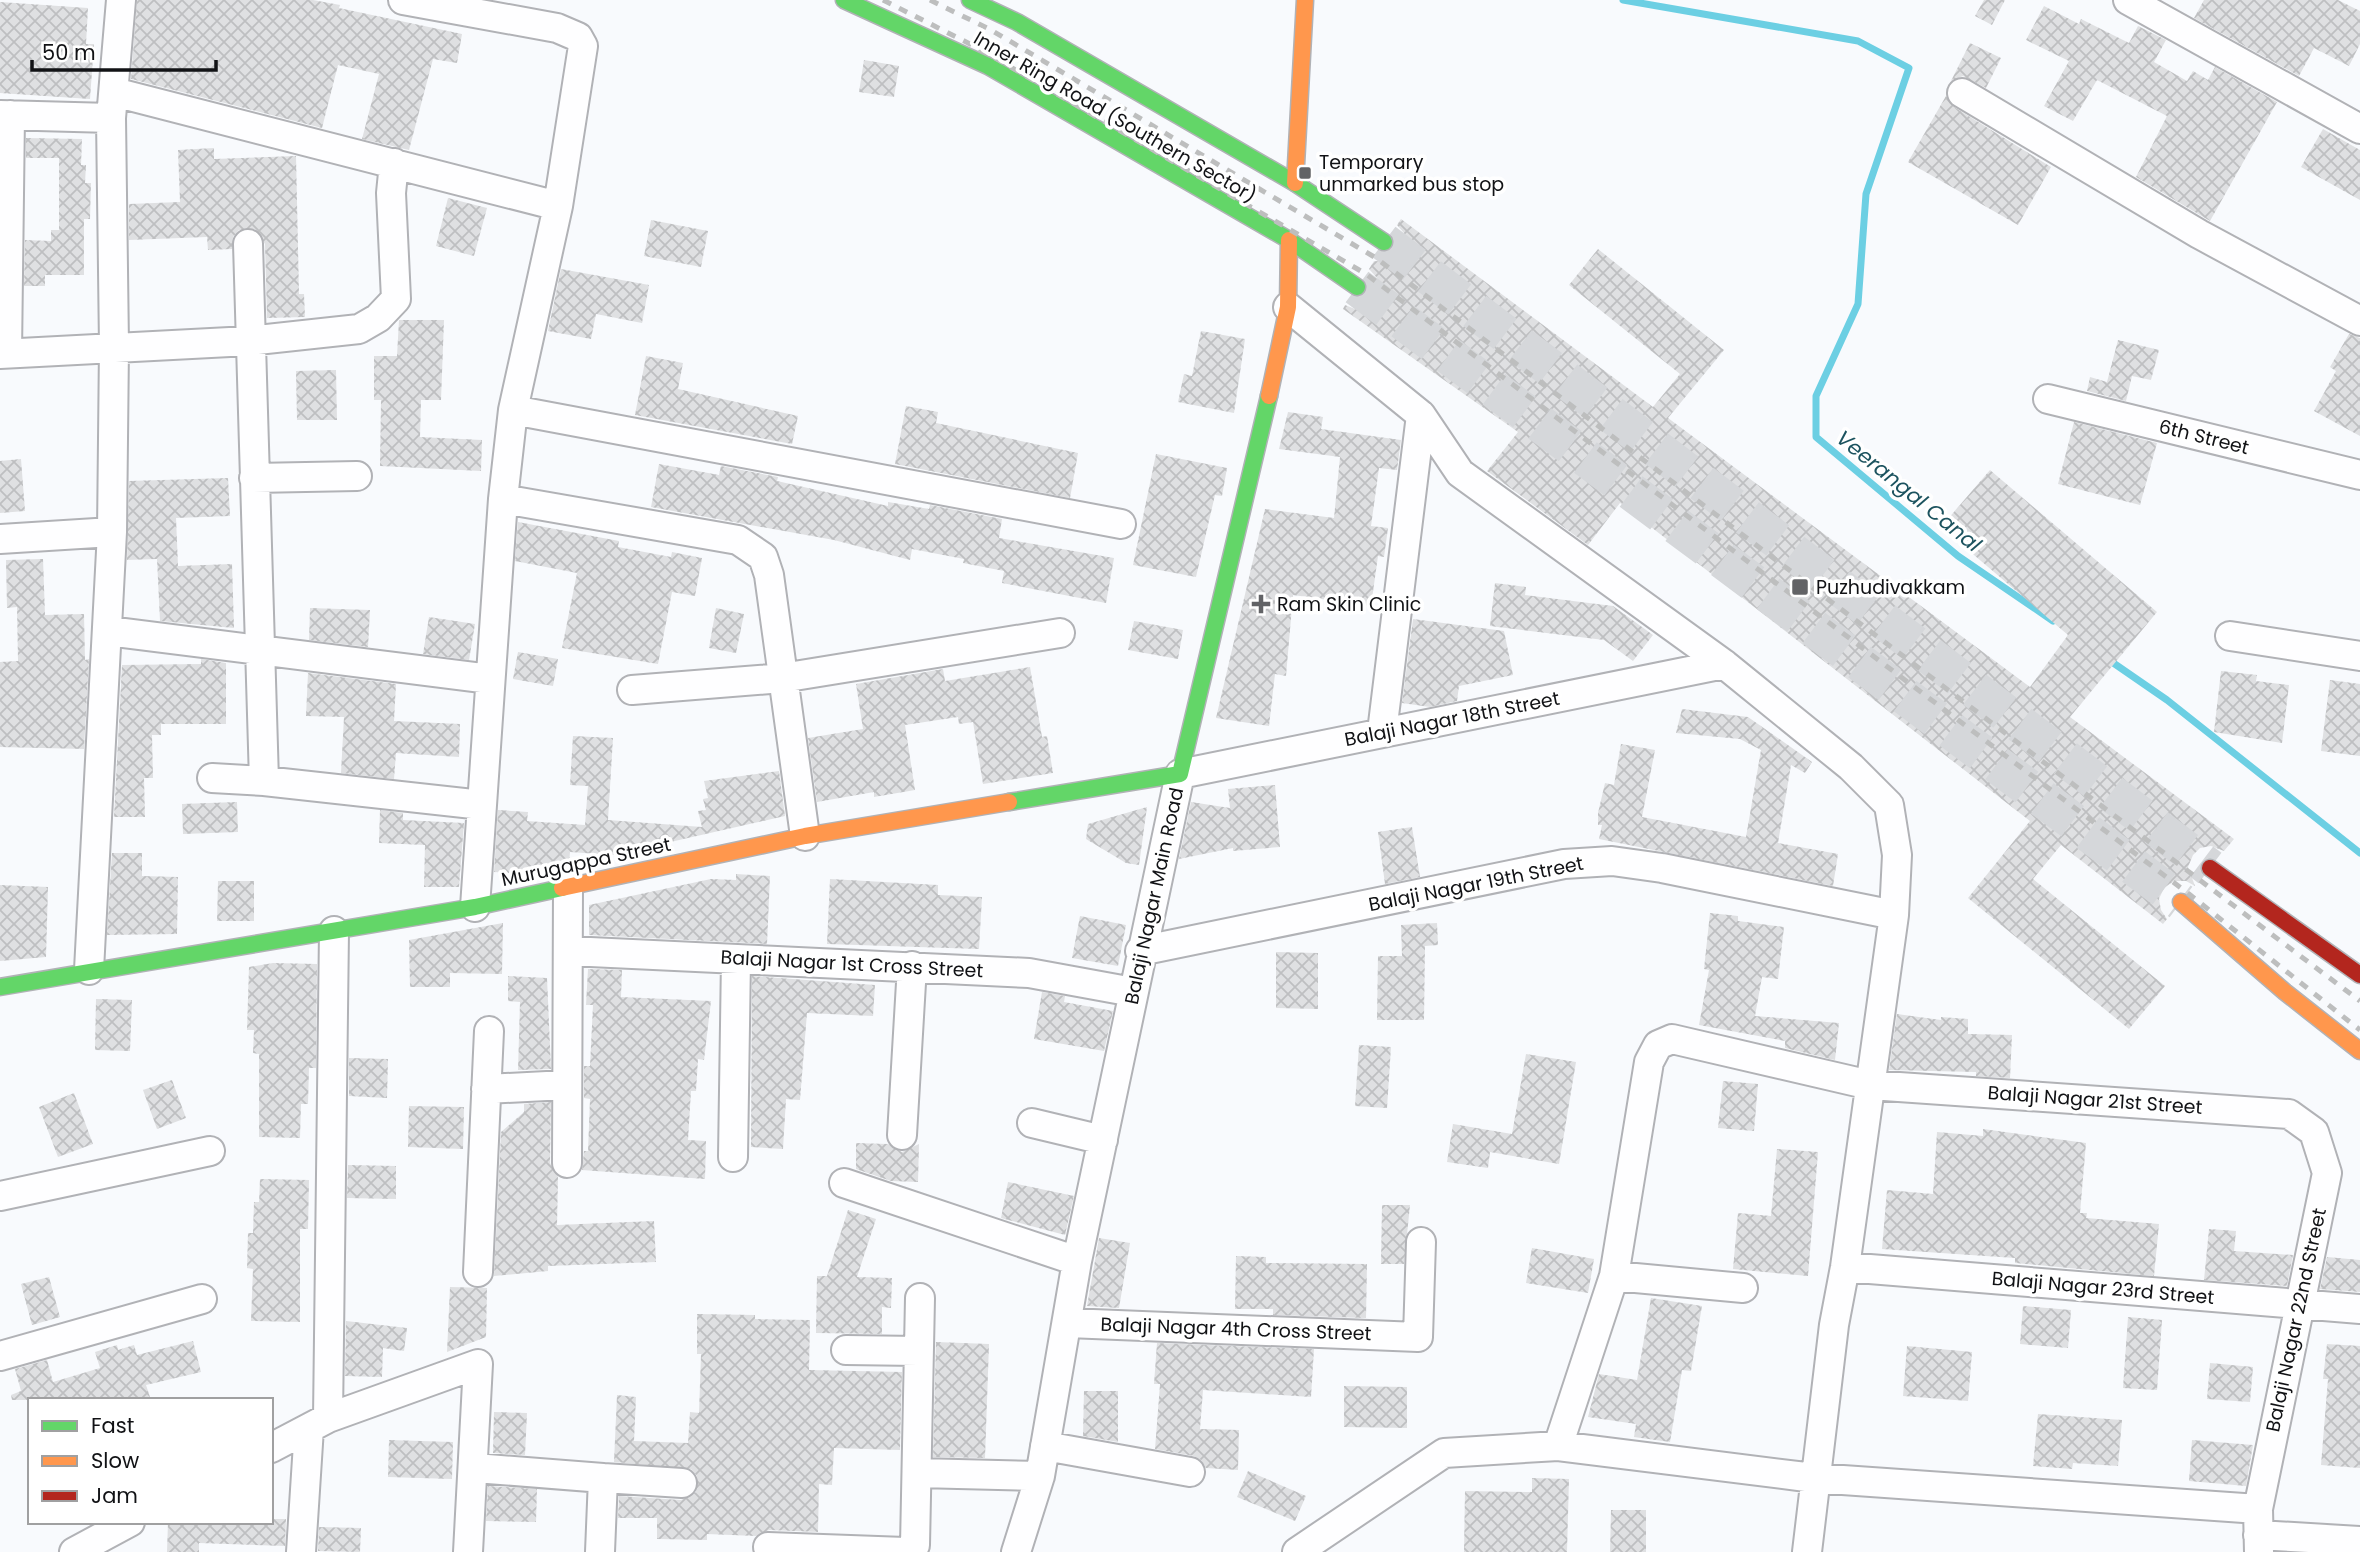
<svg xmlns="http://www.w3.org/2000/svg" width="2360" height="1552" viewBox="0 0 2360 1552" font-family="Poppins,sans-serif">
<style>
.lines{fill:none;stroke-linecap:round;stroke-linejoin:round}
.stream{stroke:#6ccfe3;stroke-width:7}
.building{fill:url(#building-cross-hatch)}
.primary-tunnel{stroke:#d5d7da;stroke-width:38;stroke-dasharray:38 19;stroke-linecap:butt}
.street-casing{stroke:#b1b2b6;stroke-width:32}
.fast-casing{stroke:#b1b2b6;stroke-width:19}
.slow-casing{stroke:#b1b2b6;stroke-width:19}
.jam-casing{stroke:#b1b2b6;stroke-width:19}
.street{stroke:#fefeff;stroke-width:28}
.fast{stroke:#63d668;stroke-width:16}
.slow{stroke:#ff974d;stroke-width:16}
.jam{stroke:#b3261e;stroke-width:16}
.rail{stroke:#bdbebe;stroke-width:5;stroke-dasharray:9 9;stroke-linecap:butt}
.poi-dot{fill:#626366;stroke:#fff;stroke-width:2.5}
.labels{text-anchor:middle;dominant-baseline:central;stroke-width:7;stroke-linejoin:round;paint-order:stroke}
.street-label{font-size:19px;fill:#111215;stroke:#fff}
.poi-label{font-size:19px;fill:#111215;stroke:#fff;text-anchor:start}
.water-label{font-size:21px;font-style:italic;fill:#1c535f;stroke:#fff}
</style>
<defs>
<pattern id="building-cross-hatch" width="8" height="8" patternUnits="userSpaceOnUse" patternTransform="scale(1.75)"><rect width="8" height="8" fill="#dfe0e2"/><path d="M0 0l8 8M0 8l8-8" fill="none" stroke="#bebfc1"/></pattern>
</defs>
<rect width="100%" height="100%" fill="#f8fafd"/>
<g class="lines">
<path class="stream" d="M1623,0L1858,41L1909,68L1866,194L1858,304L1816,396V437L1958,556L2053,621
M2109,660L2167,700L2360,853"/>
</g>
<path class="building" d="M137,0H313L340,5L339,8L462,34L457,63L433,59L409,150L362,139L379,74L338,65L322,128L131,79Z
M1984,0H2005L1992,25L1975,16Z
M2204,0H2338L2360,11V44L2349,66L2314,48L2299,76L2194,18Z
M0,2L88,8L86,44H94L90,99L0,93Z
M2044,6L2079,24L2081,19L2129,43L2138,26L2166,40L2154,62L2187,81L2193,71L2208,80L2215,67L2277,102L2210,221L2136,177L2167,116L2097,80L2073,121L2044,106L2069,61L2026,40Z
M1970,43L2001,58L1986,88L1963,76L1951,81Z
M864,60L899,66L894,97L859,92Z
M1946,96L1954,107L2051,167L2018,225L1908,162Z
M2323,129L2360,150V200L2301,167Z
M26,138L82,139L81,165H86L85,183H91L90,219H84V275H45V286H24L25,240L51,241V230H59V158H26Z
M214,148V159L296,156L299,294H304L305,317L267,318L265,244L255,229L239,230L233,237L232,249L208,250L207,237L129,240V204L180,202L178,150Z
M448,198L487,208L474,256L436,246Z
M1401,219L1653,407L1680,374L1569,285L1598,249L1724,350L1668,418L2030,687L2068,635L1941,527L1990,470L2157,612L2070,717L2234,839L2224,851L2211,846L2200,848L2193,855L2188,867L2195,886L2186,881H2174L2164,888L2159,899L2161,910L2167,919L2163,924L2061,845L2033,879L2165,986L2129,1029L1968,898L2030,821L1620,503L1588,545L1487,471L1518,432L1343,309L1345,305L1355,309L1366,307L1375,299L1379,288L1377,278L1369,269L1374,261L1393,262L1403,253L1406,243L1404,233L1397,225Z
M651,220L708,231L701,267L644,256Z
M561,269L649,285L642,323L596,314L591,339L548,331Z
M399,320H444L441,400H421L420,437L482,440L481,471L380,466L381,400H374V356H397Z
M1201,331L1245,339L1234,413L1178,402L1184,374L1192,376Z
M2349,334L2360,338V436L2314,411L2336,371L2330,367Z
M2118,340L2159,350L2151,380L2132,376L2126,401L2087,391L2090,377L2107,382Z
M646,356L683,363L678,389L798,416L792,444L635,415Z
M336,370L337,420H297L296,371Z
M906,406L938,412L936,423L1078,453L1070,498L895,464Z
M1288,412L1323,417L1321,429L1401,440L1397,470L1379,468L1371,526L1388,528L1384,557L1378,556L1371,606L1293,595L1286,676L1275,674L1269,726L1216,718L1265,509L1334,518L1340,457L1279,449Z
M2074,422L2157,443L2140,505L2058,484Z
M1156,454L1227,468L1222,496L1215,495L1196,577L1133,565Z
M21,459L25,511L0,513V461Z
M659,464L719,475L721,466L778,477L777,481L888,506V502L929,509L930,505L1002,519L999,538L1114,558L1106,603L1002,583L1004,571L963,563L964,559L912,549L910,560L834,540L651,507Z
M228,478L230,516L176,518L178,566L232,564L234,628L160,621L157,559L127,560L129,481Z
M518,522L619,541L618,547L671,557L672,552L702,558L695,596L672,592L658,664L562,648L577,573L515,561Z
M43,559L45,615L84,614L85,660L89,659L84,749L0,747V662L18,661L17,607L7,608L6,560Z
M1495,583L1526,587L1525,595L1613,606L1653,635L1633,661L1604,640L1490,626Z
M310,608L370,610L368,647L309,640Z
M716,608L744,614L736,653L709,648Z
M429,617L475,624L469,660L423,654Z
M1413,619L1504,631L1513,675L1459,686L1457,701L1430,707L1402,703Z
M1134,621L1183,630L1178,659L1128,650Z
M518,652L558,659L553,686L513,679Z
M201,659L226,663V724H161V735H152L153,778H144L145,817H114L122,665L201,664Z
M1030,667L1042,737L1047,736L1053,773L983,784L973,722L959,724L958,717L905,725L915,790L874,797V792L817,802L808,738L863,729L856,684L943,669L945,681Z
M2221,671L2257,675L2256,681L2289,685L2282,743L2214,732Z
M308,673L396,684L394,721L460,724L459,757L396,753L394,779L341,773L344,717L306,716Z
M2330,680L2360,684V756L2321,751Z
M1682,709L1748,717L1812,762L1805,773L1791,765L1778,843L1838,854L1833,886L1599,839L1602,825H1598V813L1605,783L1614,785L1621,744L1655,750L1642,817L1746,837L1761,750L1740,739L1676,733Z
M573,736L613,738L608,820L702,827L698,811L706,810L703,799L708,798L704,781L779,771L785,816L613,855L570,852L569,864L539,870L524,869V874L494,872L498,810L528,812L527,821L585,825L588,786L570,785Z
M1275,785L1280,847L1233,851V848L1179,859L1191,802L1230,808L1228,789Z
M237,802L238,832L183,834L182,804Z
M1147,807L1139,865L1126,863L1086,839L1088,824Z
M380,810L403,813V820L464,823L459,887H424L425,845L379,843Z
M1412,827L1420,877L1385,884L1378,832Z
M112,853H142V876L178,877L177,934L107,935Z
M736,874L770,876L767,944L589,935V905L711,879L736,880Z
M830,879L938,885V895L982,897L979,949L827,944Z
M218,881H254V921H217Z
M0,885L48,887L46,957L0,961Z
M1710,913L1738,916V921L1784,927L1778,979L1762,977L1755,1016L1839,1023L1835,1060L1785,1048V1041L1699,1025L1709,970L1704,969Z
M1080,916L1126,925L1118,966L1072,958Z
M503,923L502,974L450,973V987H410L409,940Z
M1437,923L1438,945L1425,946L1424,1020H1377L1378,956H1402L1401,925Z
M1276,952L1318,953V1009L1276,1008Z
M273,963L317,964L316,1068H309L308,1104H301L300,1138L259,1137V1054L253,1053L254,1030H247L249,967Z
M588,969L622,970L621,997L711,1001L704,1060L698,1059L696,1091H691L688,1140L706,1141L705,1179L582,1170L584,1151H588L590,1099L584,1098V1066H590L593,1005H586Z
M508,976L547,978L551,1069L518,1070L520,1002L508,1001Z
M752,976L875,985L873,1016L807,1013L800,1100L786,1099L783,1149L751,1147Z
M1042,992L1065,996L1064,1002L1113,1011L1104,1051L1034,1039Z
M96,999L132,1000L130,1051L95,1050Z
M1897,1014L1941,1020V1017L1968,1019V1034L2012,1035L2010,1078L1976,1076V1072L1889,1070Z
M1359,1045L1391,1047L1387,1108L1355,1106Z
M1526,1054L1576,1062L1559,1164L1490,1152L1488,1168L1447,1162L1453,1124L1512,1134Z
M349,1058L388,1059L387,1098L349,1096Z
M172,1080L186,1118L157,1129L143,1090Z
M1723,1081L1758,1084L1754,1131L1718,1128Z
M74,1093L93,1144L58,1157L39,1107Z
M551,1102L550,1163L558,1177L557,1225L654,1221L656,1262L548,1266V1271L494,1276L501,1132L524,1112V1104Z
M409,1106L464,1107L463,1149L408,1147Z
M1983,1129L2086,1143L2080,1213H2087L2086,1218L2159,1224L2154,1276L2015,1263V1258L1882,1249L1887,1190L1933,1194L1937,1132L1983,1136Z
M856,1143L888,1144L902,1152L919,1144L918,1182L891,1181L856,1169Z
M1777,1149L1818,1152L1808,1276L1733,1269L1738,1213L1771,1216Z
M348,1165L396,1166V1199L347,1198Z
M260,1179L309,1180L308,1229H300V1322L251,1321L253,1269L247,1268L248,1233H253L254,1202H259Z
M1008,1182L1074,1196L1065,1235L1001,1218Z
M1382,1205H1410L1404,1264H1381Z
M848,1210L876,1219L857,1277L892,1278L891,1308L882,1307V1334L816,1333L817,1276H827Z
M2209,1229L2236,1231L2234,1251L2293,1255L2287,1286L2204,1280Z
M1099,1238L1130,1243L1119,1308L1087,1306Z
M1532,1248L1594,1259L1588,1293L1526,1283Z
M1236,1256L1266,1257V1263L1367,1264L1366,1318L1273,1315V1309H1235Z
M2327,1257L2360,1260V1292L2320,1289Z
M49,1277L60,1317L32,1325L21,1284Z
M450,1287L487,1288L486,1337L447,1352Z
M1651,1298L1702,1306L1691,1371L1682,1370L1670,1442L1634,1437L1636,1424L1588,1417L1599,1374L1637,1380Z
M2023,1306L2071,1310L2068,1348L2020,1344Z
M697,1314L755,1315V1319L810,1320L809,1370L902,1372L900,1450L834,1448L832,1485L819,1484L818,1532L769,1530L756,1536L707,1534V1540L657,1539V1518H618L619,1496L681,1500L696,1492L697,1476L691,1469L614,1462L617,1395L636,1397L634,1441L688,1443L690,1412L699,1413L701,1354H697Z
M2128,1317L2162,1320L2157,1390L2123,1388Z
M346,1321L407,1328L404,1351L383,1348L382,1377L345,1376Z
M193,1341L201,1372L146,1385L151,1400H12L11,1395L21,1391L15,1369L47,1360L53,1382L100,1368L95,1352L117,1345L118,1350L134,1345L137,1355Z
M936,1342L989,1344L985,1458L933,1457Z
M1157,1343L1314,1349L1311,1397L1203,1390L1200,1429L1239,1430L1238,1470L1206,1468L1201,1460L1194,1456L1155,1449L1160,1384H1154Z
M2327,1344L2360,1346V1468L2321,1465L2328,1379H2323Z
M1907,1346L1972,1352L1968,1401L1903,1396Z
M2210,1363L2253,1367L2250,1402L2207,1399Z
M1344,1386L1407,1387V1428L1344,1427Z
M1084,1391H1118V1442L1083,1436Z
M494,1412L527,1413L525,1455L493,1453Z
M2038,1414L2122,1420L2118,1466L2073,1463L2072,1469L2033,1466Z
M389,1440L453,1442L452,1479L388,1477Z
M2192,1440L2253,1445L2246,1486L2189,1481Z
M1248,1471L1306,1496L1295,1521L1237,1497Z
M1532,1478L1569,1479L1567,1552H1464L1465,1491L1532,1492Z
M488,1486L537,1489L536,1522L486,1521Z
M1611,1510H1646V1552H1610Z
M271,1519H286L285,1546L199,1543V1552H167L168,1522H271Z
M319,1527L361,1528L360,1552L318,1551Z"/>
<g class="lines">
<path class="primary-tunnel" d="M1384,242L2210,868
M1357,287L2181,902"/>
<g class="street-casing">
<path id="street" d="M403,0L557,28L578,37L583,46L558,206L513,410L503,499L475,907
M2128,0L2360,129
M114,92L558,206
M1962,93L2199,234L2360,321
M0,115L111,118
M248,244L264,781
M1288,307L1421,415L1460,473L1724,664L1851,767L1889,805L1897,855L1894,915L1845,1267L1834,1325L1807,1552
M7,353L10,115
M0,354L249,341L359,329L378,318L396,299L391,193L394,163
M2048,399L2360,475
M513,410L1121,524
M254,478L357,476
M503,499L738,540L763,557L769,575L805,836
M0,539L112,532
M108,631L490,679
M2230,636L2360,656
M632,690L782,678L1060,633
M1382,732L1421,415
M212,778L264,781L482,805
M569,951L1029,973L1133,992
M1140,951L1564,864L1612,861L1662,868L1894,915
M89,970L112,532L114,346L111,118L121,0
M486,1089L566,1085
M1032,1123L1103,1140
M902,1135L912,966
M733,1157L736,959
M567,1163L568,888
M844,1183L1077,1261
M0,1196L210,1151
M1845,1267L2360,1309
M478,1272L489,1031
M1614,1276L1743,1288
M1068,1323L1418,1337L1421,1242
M846,1350L918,1351
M0,1356L202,1299
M328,1418L334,931
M1045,1446L1190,1472
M1558,1446L1614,1276L1649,1062L1658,1045L1672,1039L1870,1085L2289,1114L2314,1132L2327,1173L2258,1509L2259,1552
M271,1448L328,1418L478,1364L468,1552
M475,1468L603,1478L600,1552
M918,1473L1040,1476
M603,1478L682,1483
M2258,1535L2360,1541
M768,1547L905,1552L915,1545L920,1298
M74,1552L130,1522
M301,1552L309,1428
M1016,1552L1040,1476L1077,1261L1180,774L1724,664
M1297,1552L1444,1453L1558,1446L1814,1478L2258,1509"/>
</g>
<g class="fast-casing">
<path id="fast" d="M844,0L988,66L1289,240L1357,287
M970,0L1017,22L1295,183L1384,242
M1009,802L1180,774L1269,396
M0,987L475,907L562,888"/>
</g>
<g class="slow-casing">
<path id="slow" d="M1295,183L1305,0
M1269,396L1288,307L1289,240
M562,888L805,836L1009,802
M2181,902L2285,992L2360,1051"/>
</g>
<g class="jam-casing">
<path id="jam" d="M2210,868L2360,975"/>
</g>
<use href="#street" class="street"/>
<use href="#fast" class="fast"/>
<use href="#slow" class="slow"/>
<use href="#jam" class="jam"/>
<path class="rail" d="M883,0L978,48L1366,274L2189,894L2360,1030
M930,0L991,30L1376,258L2360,1001"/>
</g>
<g class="poi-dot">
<rect x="1298" y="166" width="14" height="14" rx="3.5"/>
<rect x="1791" y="578" width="18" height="18" rx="3.5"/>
<path d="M1257.5 593.5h7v7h7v7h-7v7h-7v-7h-7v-7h7z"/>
</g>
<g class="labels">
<g class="street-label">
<text transform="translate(1115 117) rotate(30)">Inner Ring Road (Southern Sector)</text>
<text transform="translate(2204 437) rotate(14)">6th Street</text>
<text transform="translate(1452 719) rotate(-11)">Balaji Nagar 18th Street</text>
<text transform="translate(586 862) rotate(-12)">Murugappa Street</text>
<text transform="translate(1476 884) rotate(-11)">Balaji Nagar 19th Street</text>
<text transform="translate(1154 896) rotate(-78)">Balaji Nagar Main Road</text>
<text transform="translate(852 964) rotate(3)">Balaji Nagar 1st Cross Street</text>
<text transform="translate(2095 1100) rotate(4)">Balaji Nagar 21st Street</text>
<text transform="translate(2103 1288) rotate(5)">Balaji Nagar 23rd Street</text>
<text transform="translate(2296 1320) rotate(-78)">Balaji Nagar 22nd Street</text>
<text transform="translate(1236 1329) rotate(2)">Balaji Nagar 4th Cross Street</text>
</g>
<g class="poi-label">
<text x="1319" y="162">Temporary<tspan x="1319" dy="22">unmarked bus stop</tspan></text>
<text x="1816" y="587">Puzhudivakkam</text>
<text x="1277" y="604">Ram Skin Clinic</text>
</g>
<g class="water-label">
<text transform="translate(1909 491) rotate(39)">Veerangal Canal</text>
</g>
</g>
<rect x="28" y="1398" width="245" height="126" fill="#ffffff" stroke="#a0a0a1" stroke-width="2"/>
<rect x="42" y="1421" width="35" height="10" fill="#63d668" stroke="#a0a0a1" stroke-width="2"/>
<text x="91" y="1433" font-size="21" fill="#111215">Fast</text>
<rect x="42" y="1456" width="35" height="10" fill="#ff974d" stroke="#a0a0a1" stroke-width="2"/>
<text x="91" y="1468" font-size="21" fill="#111215">Slow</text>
<rect x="42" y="1491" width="35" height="10" fill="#b3261e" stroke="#a0a0a1" stroke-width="2"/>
<text x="91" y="1503" font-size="21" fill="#111215">Jam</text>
<path d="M32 60v10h184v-10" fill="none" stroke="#111215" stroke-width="3.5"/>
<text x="42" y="60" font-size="21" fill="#111215" stroke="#ffffff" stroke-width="5" paint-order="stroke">50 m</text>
</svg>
